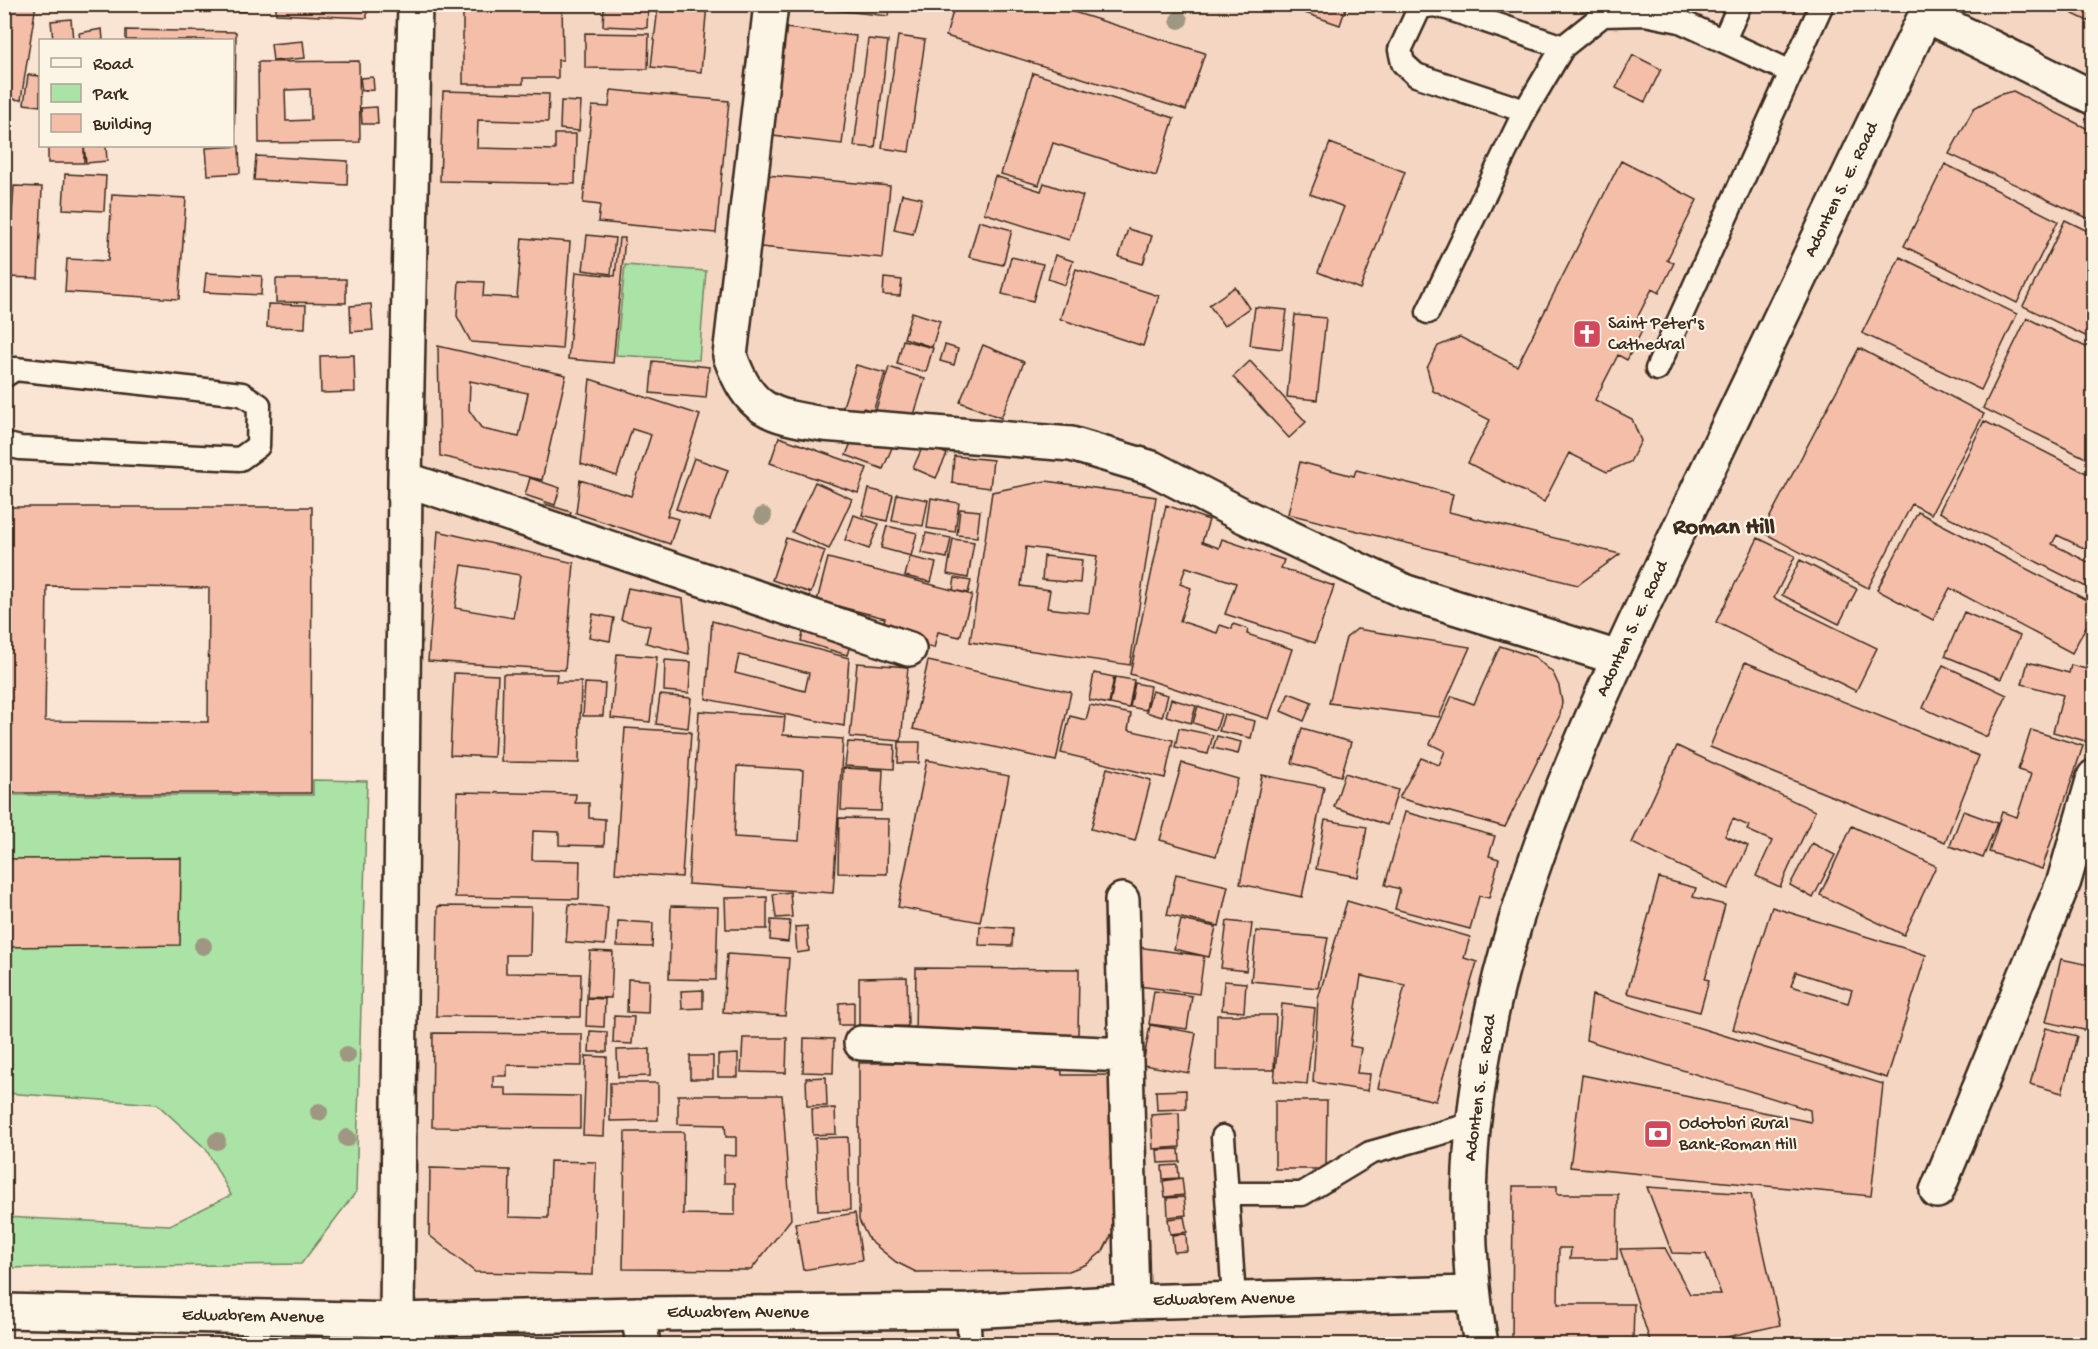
<svg xmlns="http://www.w3.org/2000/svg" width="2098" height="1349" viewBox="0 0 2098 1349" font-family="'Gochi Hand',sans-serif">
<style>
.built{fill:#f4d6c3}
.green{fill:#abe2a5;stroke:#738662;stroke-width:1.5}
.building{fill:#f5bea9;stroke:#3b2a1e;stroke-width:1.5;fill-rule:evenodd}
.lines{fill:none;stroke-linecap:round;stroke-linejoin:round}
.service-casing{stroke:#3b2a1e;stroke-width:27}
.minor-casing{stroke:#3b2a1e;stroke-width:38}
.tertiary-casing{stroke:#3b2a1e;stroke-width:38}
.service{stroke:#fcf5e5;stroke-width:22}
.minor{stroke:#fcf5e5;stroke-width:33}
.tertiary{stroke:#fcf5e5;stroke-width:33}
.tree{fill:#a09782}
.labels{text-anchor:middle;dominant-baseline:central;stroke-width:4.5;stroke-linejoin:round;paint-order:stroke}
.street-label{font-size:18px;fill:#3b2a1e;stroke:#fcf5e5}
.poi-label{font-size:18px;fill:#3b2a1e;stroke:#fcf5e5;text-anchor:start}
.district-label{font-size:24px;font-weight:bold;fill:#3b2a1e;stroke:#fcf5e5}
</style>
<rect width="100%" height="100%" fill="#fae4d3"/>
<filter id="ink" filterUnits="userSpaceOnUse"><feTurbulence type="fractalNoise" baseFrequency=".0167" numOctaves="2"/><feDisplacementMap in="SourceGraphic" scale="12" xChannelSelector="R" yChannelSelector="G"/><feConvolveMatrix kernelMatrix="1 2 1 2 8 2 1 2 1" color-interpolation-filters="sRGB"/></filter>
<g filter="url(#ink)">
<path class="built" d="M399,5H2093V1344H375Z"/>
<path class="green" d="M625,265L706,271L699,360L616,355Z
M313,780L367,781L356,1192L301,1264L5,1268V1217L170,1225L231,1195L206,1149L157,1104L5,1093V795H313Z"/>
<path class="building" d="M4,4H36L21,100L4,98Z
M68,4H109V5L68,9Z
M201,4H246V11L201,12Z
M276,4H367V18L276,14Z
M463,4H562L563,60H558V78H523V84H463Z
M629,4H707L701,72L651,67L658,7Z
M817,4H890L888,16L817,8Z
M955,4H1048L1205,53L1186,110L946,36Z
M1279,4H1347L1340,25Z
M2065,4H2094V24L2073,14Z
M604,5L648,7L647,28L603,26Z
M71,19L73,40H53L51,21Z
M785,28L856,36L842,144L773,136Z
M102,29L103,40H80L79,33Z
M126,30L236,32L234,144L232,40H126Z
M585,33L649,34L648,69L585,68Z
M898,36L925,40L909,152L882,148Z
M868,39L888,41L875,148L854,146Z
M303,41L305,58L273,61L271,44Z
M1633,55L1661,69L1645,102L1616,88Z
M359,61L360,142L259,143L258,62ZM310,89L311,120L286,121L285,90Z
M1033,73L1174,118L1156,176L1053,143L1039,185L1001,174Z
M28,75L40,76V106L24,104Z
M373,77L374,90L362,91L360,78Z
M611,90L729,101L716,233L598,222L600,205L583,203L592,106L609,107Z
M443,91L549,94L548,122L478,120L477,148L555,150V134H576L575,184L440,181Z
M2013,91L2094,132V221L1949,154L1974,108L1998,95Z
M561,101L581,102L579,131L560,129Z
M377,107L378,124H362L361,108Z
M1330,143L1405,172L1360,289L1318,272L1344,207L1310,194Z
M48,146H84V163H48Z
M84,146H106L107,161L86,163Z
M239,146L240,173L208,175L206,148Z
M256,156L348,161L347,185L254,180Z
M1621,161L1697,200L1667,260L1674,263L1659,293L1652,289L1633,326L1642,331L1627,360L1618,355L1595,400L1632,419L1641,441L1630,462L1607,472L1569,453L1544,502L1468,463L1490,420L1433,391L1427,368L1438,346L1460,337L1517,366Z
M1945,164L2058,221L2017,303L1904,246Z
M4,165H9L7,209L4,208Z
M65,174L106,176L104,211L63,209Z
M766,175L890,186L883,258L760,247Z
M995,176L1041,191L1044,183L1083,196L1069,240L984,213Z
M14,186L42,187L38,278L4,277V234H10L11,228Z
M112,194L186,198L179,299L65,292L67,259L108,261Z
M902,194L922,198L913,234L894,230Z
M2065,220L2094,234V340L2023,306Z
M979,221L1012,230L1003,265L969,257Z
M1128,229L1152,236L1143,264L1119,257Z
M587,235L615,238L611,274L583,270Z
M522,238L570,242L562,349L471,342L457,316L459,281L484,282L483,296L517,298Z
M619,238H625L613,363L568,359L576,272L615,276Z
M1055,255L1073,261L1065,285L1048,279Z
M1011,257L1043,264L1033,301L1002,294Z
M1900,257L2017,314L1981,390L1862,333Z
M1076,269L1159,296L1143,346L1060,319Z
M206,273L262,276L261,295L204,292Z
M884,278L902,280L900,296L883,295Z
M276,279H346V303L276,302Z
M1235,287L1249,308L1224,326L1209,305Z
M268,304L306,305L305,328L267,327Z
M371,304L373,330L351,332L350,306Z
M1255,307L1287,310L1282,349L1250,345Z
M912,312L940,321L932,347L904,338Z
M1295,315L1326,318L1317,400L1287,397Z
M2027,318L2094,351V462L1983,408Z
M903,340L933,348L926,372L897,364Z
M945,345L958,349L954,365L940,361Z
M983,345L1024,362L1001,418L960,402Z
M438,346L566,375L542,480L440,456ZM470,381L528,393L519,437L482,429L469,410Z
M1859,348L1984,414L1931,514L1912,504L1868,588L1762,532Z
M354,355L355,392L321,393L320,356Z
M653,361L709,367L706,398L650,393Z
M1250,361L1306,422L1289,438L1233,377Z
M856,365L885,373L873,412L864,408L860,423L840,416Z
M889,367L925,379L910,428L874,416Z
M590,379L700,415L667,516L678,519L670,544L576,513L580,480L631,496L651,435L632,429L617,476L581,464Z
M1984,421L2094,477V553L2057,535L2052,544L2094,565V591L1939,512Z
M857,428L894,443L883,469L846,455Z
M779,437L867,468L858,493L770,463Z
M924,444L947,454L936,478L913,468Z
M954,456L993,460L990,488L952,483Z
M694,458L728,470L710,520L676,509Z
M1300,462L1354,476L1356,470L1453,494L1449,512L1620,554L1578,585L1288,514Z
M530,478L560,488L555,505L525,495Z
M1046,481L1156,497L1130,665L970,642L992,492ZM1026,547L1097,556L1089,613L1047,608L1050,590L1021,586Z
M815,482L852,499L829,549L792,532Z
M869,489L893,495L887,521L862,515Z
M897,494L928,500L923,526L892,521Z
M931,498L959,503L955,532L927,528Z
M545,504L571,512L566,526L540,517Z
M1166,505L1209,520L1202,542L1219,548L1222,539L1284,560L1281,568L1334,586L1315,643L1225,614L1236,583L1186,567L1180,584L1191,588L1180,621L1217,633L1220,625L1232,629L1233,624L1248,629L1247,634L1292,649L1269,719L1130,674Z
M4,507H312L311,793H4ZM47,586L209,588L208,722L45,721Z
M960,509L980,511L977,537L957,535Z
M1918,512L2094,604V611L2072,653L1950,588L1933,620L1877,590Z
M854,515L879,524L869,549L845,540Z
M887,526L917,533L911,556L881,548Z
M438,531L574,563L565,670L428,661ZM462,565L520,575L513,618L455,608Z
M926,533L951,538L947,558L921,553Z
M786,538L825,551L811,593L772,580Z
M1758,538L1795,556L1774,598L1877,648L1856,691L1716,622Z
M953,539L974,542L968,578L947,574Z
M1044,556L1082,560L1080,583L1042,580Z
M910,557L936,563L931,582L905,576Z
M828,558L972,595L960,637L938,632L934,648L880,634L885,618L817,601Z
M1800,560L1857,589L1839,624L1782,595Z
M955,578L971,581L968,593L953,590Z
M628,588L683,599L689,654L646,643L650,626L621,620Z
M1964,612L2020,636L2001,679L1945,656Z
M593,614L614,618L610,641L589,637Z
M712,621L849,658L844,726L706,699ZM739,655L809,673L805,691L735,673Z
M805,625L852,639L847,655L801,641Z
M1357,629L1470,647L1439,717L1329,703L1346,638Z
M1500,646L1535,657L1553,673L1559,686L1562,702L1560,715L1505,827L1399,798L1421,758L1439,765L1445,751L1430,744L1452,696L1474,704Z
M617,654L657,657L650,722L611,718Z
M665,660L691,662L689,693L664,691Z
M928,661L1071,692L1056,761L913,729Z
M1745,662L1979,756L1945,842L1710,747Z
M2028,662L2069,673L2071,665L2094,671V726L2089,742L2053,732L2063,695L2022,684Z
M857,663L908,667L901,741L850,737Z
M1943,665L2007,695L1987,737L1923,708Z
M454,673L498,675L494,757L450,755Z
M1094,673L1114,677L1109,704L1089,700Z
M503,674H557L556,682H581L579,763L501,762Z
M1115,677L1134,680L1129,708L1110,704Z
M585,683L605,684L603,716H583Z
M1135,683L1150,686L1146,710L1130,707Z
M1152,691L1168,695L1162,717L1146,712Z
M1289,693L1312,702L1304,721L1281,711Z
M660,695L691,698L688,728L656,724Z
M1171,699L1196,706L1191,723L1166,716Z
M1090,705L1131,714L1128,730L1173,740L1165,778L1061,753L1070,716L1086,720Z
M1198,706L1221,714L1216,730L1193,723Z
M699,711L785,717L783,735L843,739L833,893L688,884ZM737,766L803,770L799,841L734,837Z
M1224,714L1255,721L1251,738L1219,731Z
M625,728L691,732L682,877L615,873Z
M1179,728L1213,735L1208,754L1175,747Z
M1302,728L1351,742L1341,776L1292,763Z
M2031,730L2083,746L2042,869L1989,852L2002,812L2017,817L2031,774L2018,770Z
M1217,736L1241,742L1238,754L1213,748Z
M848,742L895,745L894,769L845,766Z
M899,742H920L919,763H898Z
M1677,746L1815,811L1780,887L1756,876L1772,841L1747,830L1749,826L1733,819L1725,836L1748,846L1728,889L1632,843Z
M927,760L1009,776L980,922L898,907Z
M1182,763L1238,779L1216,856L1160,840Z
M843,768L883,770L881,811L841,810Z
M1107,768L1151,780L1135,841L1091,829Z
M1345,773L1398,790L1387,825L1334,807Z
M1262,775L1324,787L1302,897L1240,884Z
M457,792L576,794L575,803H589V818L605,819L604,846L559,845V832L533,831L532,860L580,861L579,899L455,897Z
M1963,811L1997,823L1983,858L1950,846Z
M1405,812L1495,836L1489,856L1499,859L1489,898L1479,896L1470,929L1395,909L1400,889L1385,885Z
M839,818L888,819L887,874L838,873Z
M1325,820L1367,827L1358,877L1316,869Z
M1852,826L1936,866L1904,935L1820,895Z
M1812,843L1835,855L1813,898L1790,885Z
M181,858L180,945L4,947V859Z
M1176,874L1228,886L1219,926L1167,915Z
M1659,878L1696,888L1693,897L1725,905L1705,979L1709,980L1700,1012L1627,993Z
M790,892L792,917L776,918L773,894Z
M767,897V929H726L725,898Z
M1347,901L1470,937L1464,958L1477,962L1436,1101L1378,1088L1405,985L1361,976L1350,1046L1361,1048L1357,1073L1370,1074L1368,1091L1313,1082L1318,999Z
M569,904L608,907L605,945L566,942Z
M438,906L531,907L530,955H506V973L581,974L580,1017L436,1016Z
M671,906L718,907L716,980L669,979Z
M1772,907L1926,955L1887,1078L1733,1029ZM1796,972L1852,990L1848,1003L1791,986Z
M771,920L790,921L788,942L770,940Z
M1181,920L1216,927L1209,957L1174,949Z
M618,921L653,923L652,947L617,946Z
M1227,921L1252,924L1246,971L1221,968Z
M807,926L809,951L797,953L795,927Z
M980,926L1013,928L1012,946L979,945Z
M1256,931L1328,938L1318,988L1251,981Z
M1137,947L1204,956L1199,994L1131,985Z
M590,951L613,952L611,998L587,997Z
M727,954L789,958L785,1016L723,1012Z
M2061,959L2094,966V1032L2046,1022Z
M916,968L1079,969L1078,1038H915Z
M907,977L908,1026L859,1027V978Z
M628,979L649,980L648,1013L627,1012Z
M1224,981L1246,983L1244,1012L1222,1010Z
M703,990V1008L682,1009L681,991Z
M1154,991L1192,996L1187,1029L1149,1024Z
M1592,995L1883,1084L1871,1196L1570,1167L1582,1075L1811,1122L1810,1110L1586,1040Z
M587,998L605,999L604,1027L586,1026Z
M854,1002V1025H839V1003Z
M1282,1004L1315,1008L1307,1084L1274,1081Z
M1217,1015H1276L1274,1070H1216Z
M614,1016L634,1017L632,1044L613,1043Z
M1150,1025L1196,1033L1189,1073L1143,1065Z
M2046,1028L2077,1036L2062,1093L2030,1084Z
M590,1031L607,1032V1052H589Z
M433,1033L582,1034V1066L507,1065V1076H493V1088H506V1095L580,1096V1128L432,1127Z
M743,1038H787L786,1073L741,1072Z
M804,1038L834,1039L833,1073L803,1072Z
M650,1049V1076L618,1077L617,1050Z
M738,1054V1077H718V1055Z
M586,1056L607,1057L604,1136L583,1135Z
M690,1056H713V1079H690Z
M1061,1062L1062,1075H1115L1116,1226L1103,1251L1087,1264L1069,1271L916,1272L896,1262L869,1240L859,1220V1063Z
M826,1077L827,1106H807L806,1078Z
M610,1083H658V1120L610,1121Z
M1186,1090V1109L1157,1110L1156,1091Z
M678,1095H782L791,1219L751,1270L623,1269L625,1132H684L683,1214L735,1215V1183H724V1155L736,1156V1137H726L725,1125L678,1124Z
M1275,1101H1327L1326,1169H1275Z
M835,1108L836,1134L813,1135L812,1109Z
M1179,1113L1180,1147L1153,1149L1151,1115Z
M848,1137L850,1210L818,1211L815,1138Z
M1179,1149L1180,1162L1158,1163L1157,1150Z
M550,1161L596,1162L593,1275L475,1272L429,1235L430,1168L510,1170L509,1217L548,1218Z
M1178,1165L1179,1178L1163,1179L1162,1166Z
M1182,1178L1184,1195L1165,1197L1163,1181Z
M1513,1186H1557V1194H1618L1617,1259H1570L1571,1248H1559L1558,1304H1634L1633,1344H1512Z
M1647,1187L1751,1194L1780,1325L1696,1344H1651L1620,1249L1665,1248L1690,1294H1721L1706,1254L1672,1253Z
M1184,1197L1186,1215L1168,1217L1167,1198Z
M855,1213L862,1260L803,1270L795,1223Z
M1184,1217L1187,1232L1170,1234L1168,1219Z
M1186,1234L1187,1251L1174,1252L1172,1235Z"/>
<g class="lines">
<g class="service-casing">
<path id="service" d="M1724,40L1740,4
M1525,111L1416,75L1403,63L1400,50L1420,7L1434,5L1450,9L1563,47
M1428,312L1525,111L1563,47L1603,15L1645,14L1680,21L1791,72
M1657,369L1822,4
M4,376L15,369L242,394L259,405L258,446L240,459L20,448L4,444
M1223,1137L1234,1299
M1227,1194H1302L1370,1153L1473,1124
M968,1311L970,1344
M422,1344L425,1320"/>
</g>
<g class="minor-casing">
<path id="minor" d="M771,4L730,356C750,411 768,415 823,424L1071,444L1152,468L1246,517L1406,592L1618,658
M1926,15L2094,98
M405,479L909,649
M1122,900L1132,1302
M861,1043L1126,1055
M1937,1191L2064,881L2094,777
M638,1314L643,1344
M397,1320L405,479L415,4"/>
</g>
<g class="tertiary-casing">
<path id="tertiary" d="M4,1311L397,1320L638,1314L968,1311L1132,1302L1472,1293
M1481,1344C1425,1034 1577,745 1706,473C1781,317 1855,160 1931,4"/>
</g>
<use href="#service" class="service"/>
<use href="#minor" class="minor"/>
<use href="#tertiary" class="tertiary"/>
</g>
<g class="tree">
<circle cx="1179" cy="20" r="9"/>
<circle cx="763" cy="516" r="9"/>
<circle cx="203" cy="946" r="9"/>
<circle cx="347" cy="1055" r="9"/>
<circle cx="319" cy="1112" r="9"/>
<circle cx="347" cy="1138" r="9"/>
<circle cx="217" cy="1141" r="9"/>
</g>
</g>
<defs>
<g id="church-square" transform="scale(1.5)"><rect x="-9" y="-9" width="18" height="18" rx="4" fill="#d1495b" stroke="#fcf5e5"/><path d="M-1.2-6h2.4v3.5h3.3v2.4h-3.3V6h-2.4V-.1h-3.3v-2.4h3.3Z" fill="#fff"/></g>
<g id="bank-square" transform="scale(1.5)"><rect x="-9" y="-9" width="18" height="18" rx="4" fill="#d1495b" stroke="#fcf5e5"/><path d="M-6-4H6V4H-6ZM0-2.3a2.3 2.3 0 1 0 0 4.6a2.3 2.3 0 1 0 0-4.6Z" fill="#fff"/></g>
</defs>
<g fill-rule="evenodd">
<use href="#church-square" x="1587" y="334"/>
<use href="#bank-square" x="1658" y="1134"/>
</g>
<g class="labels">
<g class="street-label">
<text transform="translate(1842 190) rotate(-64)">Adonten S. E. Road</text>
<text transform="translate(1633 629) rotate(-65)">Adonten S. E. Road</text>
<text transform="translate(1481 1088) rotate(-82)">Adonten S. E. Road</text>
<text transform="translate(1224 1300) rotate(-1)">Edwabrem Avenue</text>
<text x="738" y="1313">Edwabrem Avenue</text>
<text transform="translate(253 1317) rotate(1)">Edwabrem Avenue</text>
</g>
<g class="poi-label">
<text x="1608" y="324">Saint Peter's<tspan x="1608" dy="21">Cathedral</tspan></text>
<text x="1679" y="1124">Odotobri Rural<tspan x="1679" dy="21">Bank-Roman Hill</tspan></text>
</g>
<g class="district-label">
<text x="1724" y="528">Roman Hill</text>
</g>
</g>
<rect width="2098" height="1349" fill="none" stroke="#fcf5e5" stroke-width="24"/>
<rect x="12" y="12" width="2074" height="1325" fill="none" stroke="#3b2a1e" stroke-width="2" filter="url(#ink)"/>
<rect x="39" y="39" width="195" height="108" fill="#fcf5e5" stroke="#afa495" stroke-width="1.5"/>
<rect x="51" y="58" width="30" height="9" fill="#fcf5e5" stroke="#afa495" stroke-width="1.5"/>
<text x="93" y="69" font-size="18" fill="#3b2a1e">Road</text>
<rect x="51" y="84" width="30" height="18" fill="#abe2a5" stroke="#afa495" stroke-width="1.5"/>
<text x="93" y="99" font-size="18" fill="#3b2a1e">Park</text>
<rect x="51" y="114" width="30" height="18" fill="#f5bea9" stroke="#afa495" stroke-width="1.5"/>
<text x="93" y="129" font-size="18" fill="#3b2a1e">Building</text>
</svg>
